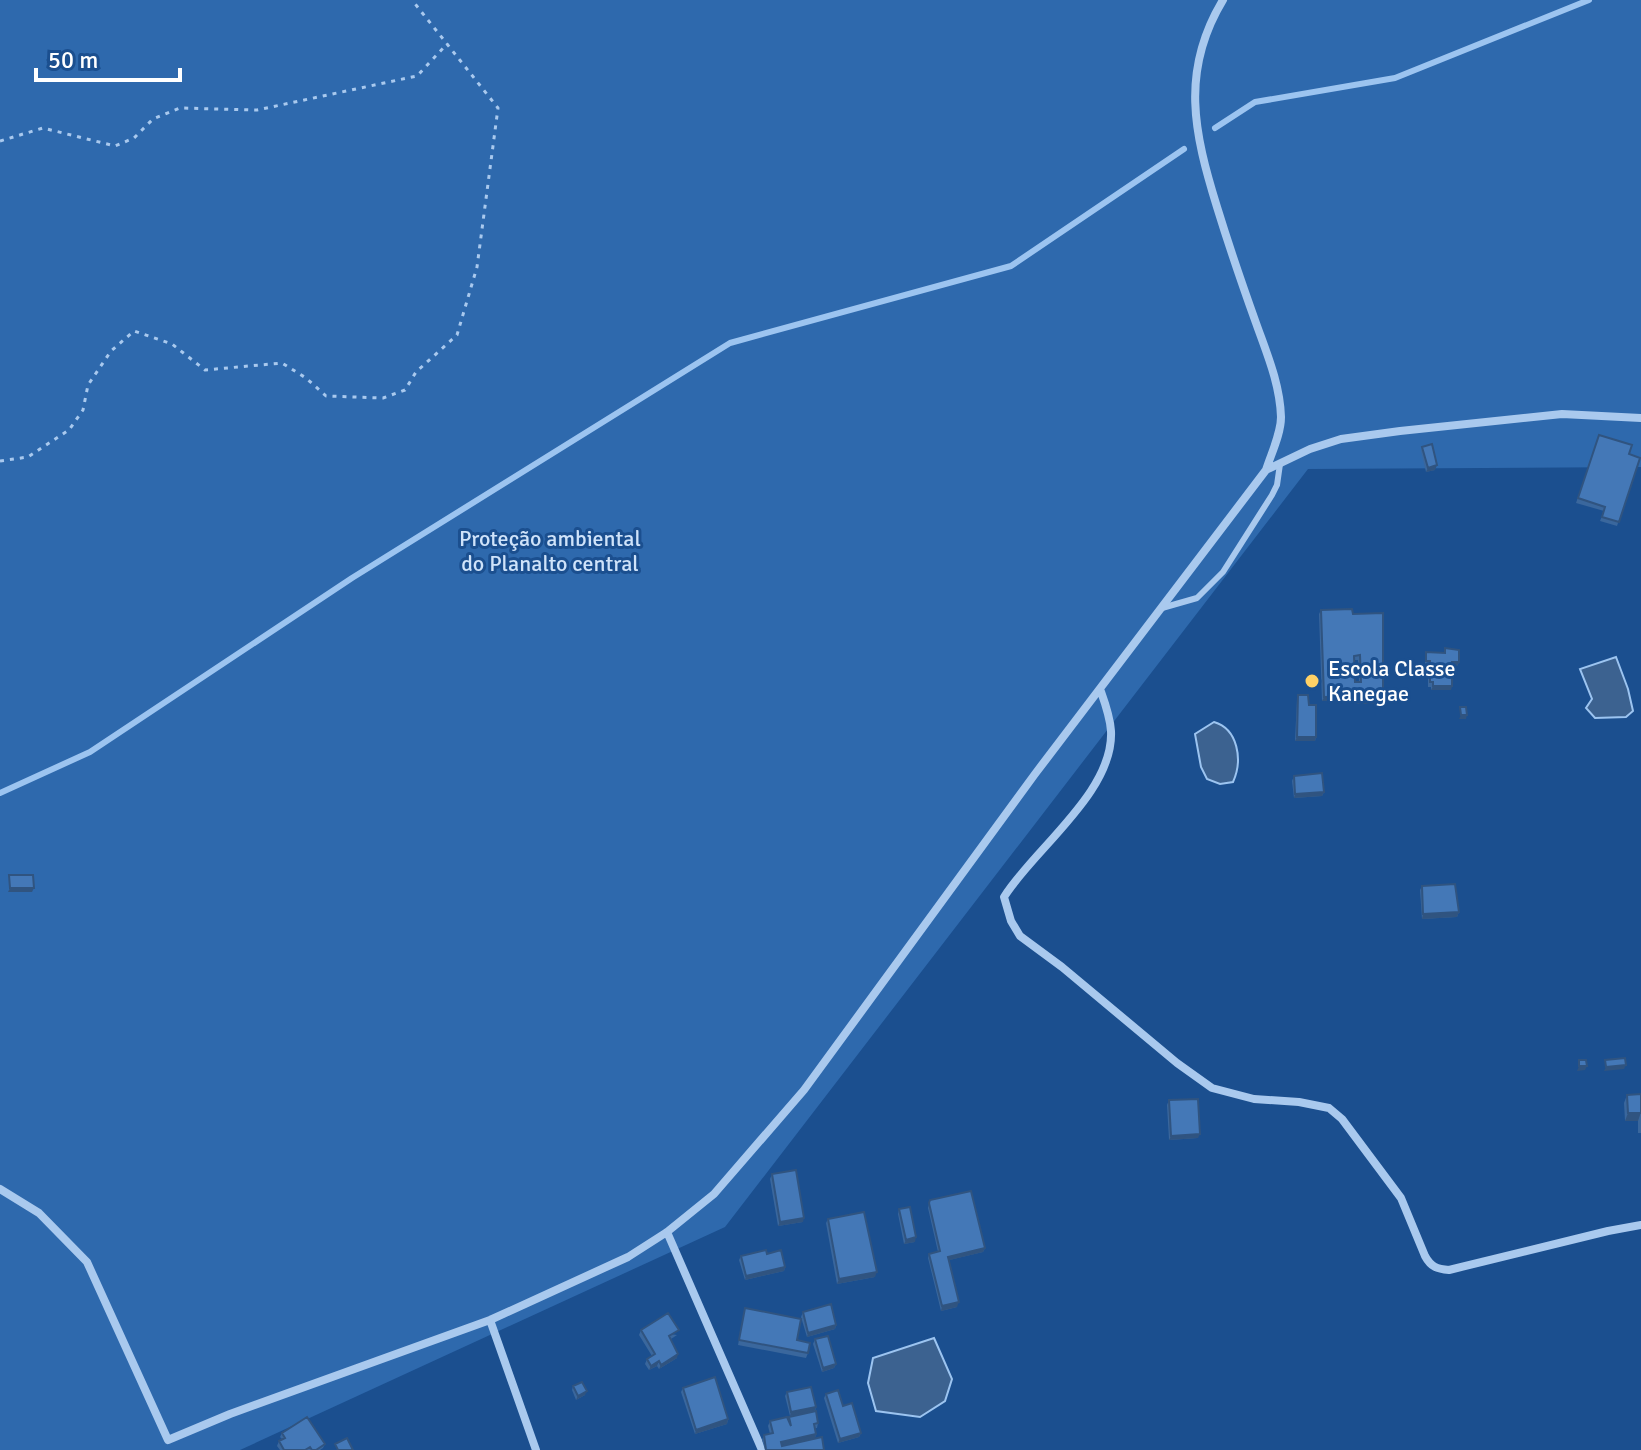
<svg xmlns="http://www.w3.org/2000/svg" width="1641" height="1450" viewBox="0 0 1641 1450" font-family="Signika,sans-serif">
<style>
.green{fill:#2e69ad}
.water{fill:#3c6290;stroke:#9cc4f0;stroke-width:2}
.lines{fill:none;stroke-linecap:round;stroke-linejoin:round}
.stream{stroke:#9cc4f0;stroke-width:6}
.path{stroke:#a9c9ee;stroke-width:3;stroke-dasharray:4 6;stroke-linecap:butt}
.service{stroke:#a9c9ee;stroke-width:6}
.minor{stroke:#a9c9ee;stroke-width:8}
.wall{fill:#3a679d;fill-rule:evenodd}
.shaded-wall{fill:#305480}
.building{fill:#4478b7;stroke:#305480;stroke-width:2;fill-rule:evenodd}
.poi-dot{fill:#ffd166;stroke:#1b4f8f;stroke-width:3}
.labels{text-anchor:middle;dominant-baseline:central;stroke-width:6;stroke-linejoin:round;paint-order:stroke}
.park-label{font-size:22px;fill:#cfe3fa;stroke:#1b4f8f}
.poi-label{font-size:22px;fill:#fff;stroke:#1b4f8f;text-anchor:start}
</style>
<rect width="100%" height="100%" fill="#1b4f8f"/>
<path class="green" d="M0,0H1641V467L1308,469L725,1227L240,1450H0Z"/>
<path class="water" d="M1616,657L1628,689L1633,711L1626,717L1595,718L1586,708L1592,699L1580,669Z
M1214,722C1238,729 1243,760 1233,782L1220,784L1207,779L1201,767L1195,734Z
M934,1338L952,1379L945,1401L920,1417L876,1411L868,1383L873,1358Z"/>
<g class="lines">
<path class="stream" d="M1215,128L1255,102L1395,78L1589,0
M0,793L90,752L352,578L730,343L1011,266L1184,149"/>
<path class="path" d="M0,141L43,128L115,146L134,138L153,119L180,108L257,110L417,76L447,44
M0,461L28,457L69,430L83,410L88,385L111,351L134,331L172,344L205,370L282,363L306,378L326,396L383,398L405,390L416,372L457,335L477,267L498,108L412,0"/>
<path class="service" d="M1162,608L1197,598L1223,572L1272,495L1277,485L1280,464"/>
<path class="minor" d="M1266,470L1310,449L1341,439L1400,431L1562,414L1641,418
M1100,689C1105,703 1110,716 1111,731C1114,792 1034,849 1004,897L1011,921L1020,936L1062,967L1177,1063L1212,1088L1254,1099L1299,1102L1329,1108L1342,1119L1401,1198L1425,1256C1431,1267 1437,1269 1449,1270L1608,1231L1641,1225
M0,1189L39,1213L87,1262L168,1440L230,1414L490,1320L628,1257L667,1232L714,1194L804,1090L1035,774L1266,470C1271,454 1281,434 1281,417C1280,384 1267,354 1256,323C1242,284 1229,246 1217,207C1194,133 1180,71 1223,0
M667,1232L762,1450
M490,1320L536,1450"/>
</g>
<path class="wall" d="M1599,435L1629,454L1640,458L1617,526L1600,521L1604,511L1576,503Z
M1422,447L1435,470L1426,472L1421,451Z
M1321,610L1353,614L1383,700L1382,704H1355L1354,700L1322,701L1319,614ZM1354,660H1358L1359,682H1355Z
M1445,648L1459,662L1457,666H1452L1451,690H1431V687H1428V666H1425V656L1426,652L1444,653Z
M1298,695L1309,705L1316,737L1315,741H1295L1297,699Z
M1294,776L1324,792L1322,796L1294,798L1292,781Z
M1422,886L1459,912L1457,917L1422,919L1420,890Z
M1641,1094V1133H1638V1121H1625L1624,1103L1627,1095Z
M1169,1100L1198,1138L1169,1140L1167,1105Z
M772,1174L803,1222L778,1226L770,1179Z
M930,1200L985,1248L983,1252L949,1260L957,1307L941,1311L928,1258L929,1254L938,1252L928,1208Z
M899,1209L915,1242L904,1244L898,1214Z
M828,1219L875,1277L837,1284L826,1223Z
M767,1254L785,1267L784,1271L745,1280L739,1260L741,1256Z
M745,1308L808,1353L806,1358L738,1345Z
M803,1312L836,1325L835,1329L807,1337L801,1317Z
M641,1330L677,1335L671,1339L677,1358L659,1369L657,1366L649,1370L645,1364L647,1359L652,1356L639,1335Z
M815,1339L836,1364L834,1368L822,1372L813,1344Z
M573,1386L585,1395L576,1400L572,1390Z
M683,1388L728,1419L727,1424L695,1434L681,1392Z
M787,1392L816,1407L815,1411L818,1423L817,1428H815L816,1434L815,1438L765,1450L762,1440L764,1435L770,1434L768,1426L770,1421L788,1419L790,1416L785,1396Z
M826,1394L843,1406L861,1433L859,1437L838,1443L824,1398Z
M282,1433L325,1444L323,1448L320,1450H280L277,1446L279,1441L282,1439L280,1437Z"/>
<path class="shaded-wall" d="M1437,465L1435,470L1426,472L1428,468Z
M1452,662H1459L1457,666H1450Z
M1433,686H1452L1451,690H1431Z
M1356,696L1354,700L1322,701L1324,697Z
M1356,700H1383L1382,704H1355Z
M1461,715H1467L1466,719H1459Z
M1297,737H1316L1315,741H1295Z
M1324,792L1322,796L1294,798L1295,794Z
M10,888H34L32,892H8Z
M1459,912L1457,917L1422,919L1423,914Z
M1626,1065L1624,1069L1604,1071L1606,1067Z
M1579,1066H1587L1585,1070L1577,1071Z
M1641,1112L1638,1121H1625L1628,1113Z
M1200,1134L1198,1138L1169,1140L1171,1136Z
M804,1218L803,1222L778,1226L780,1222Z
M916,1237L915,1242L904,1244L906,1240Z
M985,1248L983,1252L946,1261L948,1257Z
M785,1267L784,1271L745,1280L746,1276Z
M877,1272L875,1277L837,1284L839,1279Z
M959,1302L957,1307L941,1311L942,1306Z
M836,1325L835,1329L807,1337L808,1333Z
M678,1354L677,1358L659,1369L661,1365Z
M659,1361L657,1366L649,1370L651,1366Z
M836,1364L834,1368L822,1372L823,1368Z
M587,1391L585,1395L576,1400L578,1396Z
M816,1407L814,1412L790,1416L791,1412Z
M728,1419L727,1424L695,1434L696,1430Z
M861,1433L859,1437L838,1443L840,1439Z
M816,1434L815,1438L779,1446L781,1442Z"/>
<path class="building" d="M1599,435L1632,445L1629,454L1640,458L1619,522L1602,517L1605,507L1578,498Z
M1432,444L1437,465L1428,468L1422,447Z
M1352,609L1353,614L1383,613V700H1356V696L1324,697L1321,610ZM1360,655L1361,682H1355L1354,656Z
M1445,648L1459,650V662H1452V686H1433V682H1430V661H1426V652L1445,653Z
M1298,695H1308L1309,705H1316V737H1297Z
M1460,707H1466L1467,715H1461Z
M1322,773L1324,792L1295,794L1294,776Z
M9,875H33L34,888H10Z
M1455,884L1459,912L1423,914L1422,886Z
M1625,1058L1626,1065L1606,1067L1605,1060Z
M1579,1060H1586L1587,1066H1579Z
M1641,1094V1113H1628L1627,1095Z
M1198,1099L1200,1134L1171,1136L1169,1100Z
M796,1170L804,1218L780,1222L772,1174Z
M971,1191L985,1248L948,1257L959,1302L942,1306L929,1254L940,1251L929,1203L930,1200Z
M910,1207L916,1237L906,1240L899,1209Z
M864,1212L877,1272L839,1279L828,1219Z
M766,1250L767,1254L781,1250L785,1267L746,1276L741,1256Z
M831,1304L836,1325L808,1333L803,1312Z
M745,1308L801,1319L797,1340L810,1343L808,1353L739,1340Z
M668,1313L679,1330L669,1336L678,1354L661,1365L659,1361L651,1366L647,1359L655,1354L641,1330Z
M828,1336L836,1364L823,1368L815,1339Z
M715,1377L728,1419L696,1430L683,1388Z
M582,1382L587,1391L578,1396L573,1386Z
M811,1387L816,1407L791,1412L787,1392Z
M838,1390L843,1406L852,1403L861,1433L840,1439L826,1394Z
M816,1411L818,1423L814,1424L816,1434L781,1442L782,1446L822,1437L824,1450H766L764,1435L773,1433L770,1421L787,1417L791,1426L789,1417Z
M307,1417L325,1444L316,1450H312L310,1447L305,1450H284L279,1441L285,1438L282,1433Z
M347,1438L353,1450H338L335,1444Z"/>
<circle class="poi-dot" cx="1312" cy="681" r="8"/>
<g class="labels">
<g class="park-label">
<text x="550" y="538">Proteção ambiental<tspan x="550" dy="25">do Planalto central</tspan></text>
</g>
<g class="poi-label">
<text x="1328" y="668">Escola Classe<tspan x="1328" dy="25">Kanegae</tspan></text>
</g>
</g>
<path d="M36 68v12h144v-12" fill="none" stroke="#ffffff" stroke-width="4"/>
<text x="48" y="68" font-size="24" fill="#ffffff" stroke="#1b4f8f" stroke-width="6" paint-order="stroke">50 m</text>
</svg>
